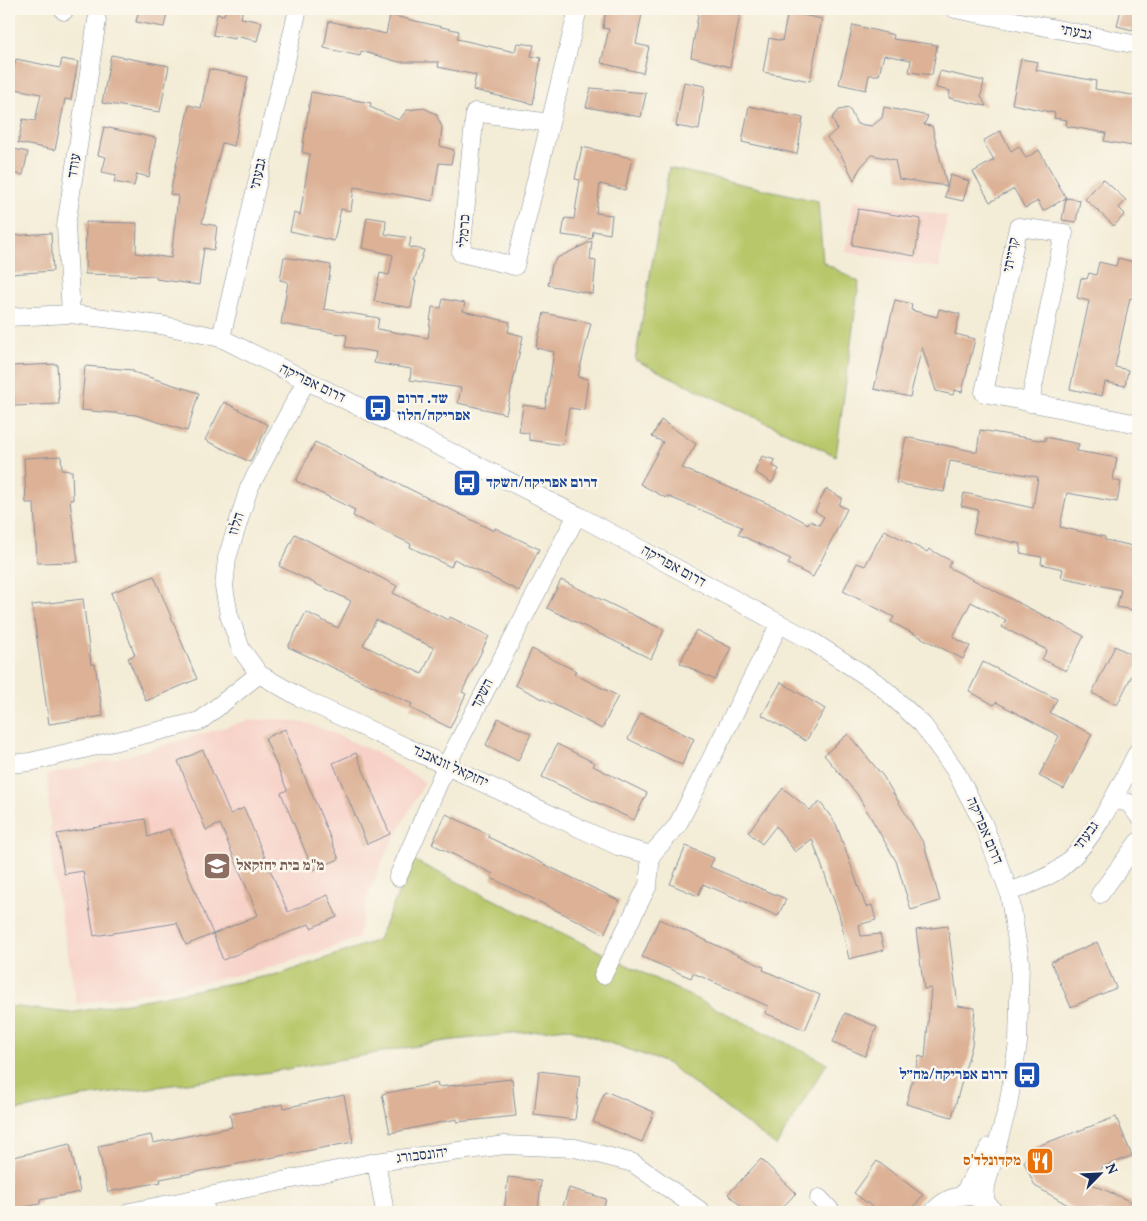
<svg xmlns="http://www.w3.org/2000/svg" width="1147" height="1221" viewBox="0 0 1147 1221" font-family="Vollkorn,'Frank Ruhl Libre',serif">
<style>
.built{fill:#f7d1c8}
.green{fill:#b8c769;stroke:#6a7b64}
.building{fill:#dcb195;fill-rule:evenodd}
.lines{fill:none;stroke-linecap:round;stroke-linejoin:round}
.minor-casing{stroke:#878e9a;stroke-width:19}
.minor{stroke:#fff;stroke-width:18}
.labels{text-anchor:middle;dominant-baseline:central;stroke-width:5;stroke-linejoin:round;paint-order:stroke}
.street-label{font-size:15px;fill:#1b2f5e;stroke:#fbf7ec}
.transit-label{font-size:15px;font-weight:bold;fill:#164399;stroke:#fbf7ec;text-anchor:start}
.education-label{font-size:15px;font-weight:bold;fill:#785e54;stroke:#fbf7ec;text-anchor:start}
.food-label{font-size:15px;font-weight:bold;fill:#c56008;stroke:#fbf7ec;text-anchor:end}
</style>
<rect width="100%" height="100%" fill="#fbf7ec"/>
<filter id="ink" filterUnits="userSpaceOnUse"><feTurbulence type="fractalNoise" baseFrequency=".02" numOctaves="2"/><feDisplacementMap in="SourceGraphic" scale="10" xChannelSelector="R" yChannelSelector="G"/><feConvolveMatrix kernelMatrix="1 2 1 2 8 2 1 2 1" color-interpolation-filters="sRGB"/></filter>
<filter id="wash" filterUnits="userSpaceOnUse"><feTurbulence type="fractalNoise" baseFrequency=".0096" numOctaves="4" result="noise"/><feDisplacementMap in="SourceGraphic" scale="20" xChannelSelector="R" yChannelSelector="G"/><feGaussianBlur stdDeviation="1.12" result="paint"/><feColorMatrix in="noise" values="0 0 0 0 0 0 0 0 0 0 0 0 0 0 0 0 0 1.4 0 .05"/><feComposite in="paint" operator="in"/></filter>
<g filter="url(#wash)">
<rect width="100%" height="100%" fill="#f3ecd6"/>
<path class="built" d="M854,200L947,216L939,268L846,252Z
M279,719L310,724L335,734L373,751L425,782L383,859L366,901L358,938L321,952L264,969L194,984L77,1004L53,872L47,775L112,760L246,721Z"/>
<path class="green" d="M669,168L818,201L823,262L859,282L836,456L635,360Z
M413,860L827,1063L776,1146L667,1063L567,1028L445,1041L270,1072L82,1097L9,1112V1006L70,1013L138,1001L283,973L378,940Z"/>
<g id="blocks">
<path class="building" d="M139,9H168L164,27L136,22Z
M226,9H243L241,18L262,22L257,41L235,36V39L213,35L217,14L224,15Z
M606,9H643L636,44L649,47L643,73L601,63L609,29L603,28Z
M699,9H741L730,67L691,57Z
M1121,9H1137L1133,30L1117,26Z
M788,12L822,19L810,81L763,72L769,38L782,41Z
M390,15L459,31L457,39L515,52L517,43L534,45L531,56L541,58L533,104L473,90L476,75L438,67L439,62H399L361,51L360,56L324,48L329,21L386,34Z
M853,25L894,35L893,39L937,45L932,75L909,72L911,60L884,55L879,75H869L866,90L839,84Z
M111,55L169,66L160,112L102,103Z
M16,59L60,68L62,59L78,62L71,100L65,99L55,150L18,143L23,119L35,121L41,94L10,88Z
M1021,59L1038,62L1036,70L1096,81L1095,89L1138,96V147L1104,141L1106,133L1066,126L1067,120L1054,118L1055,113L1012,104Z
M209,69L248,77L234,146L222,143L202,223L217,226L214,250L204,248L199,285L156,279V276L85,274L86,222L137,223L136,253L171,258L178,196L170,194L189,105L201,108Z
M940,71L984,81L981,96L986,106L949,98L950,91L936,88Z
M684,82L705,86L699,130L676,126Z
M591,88L646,93L641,117L586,107Z
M311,92L371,103L370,107L399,120L407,110L424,108L436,114L442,127L440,146L454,150L451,164L439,163L433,201L354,187L351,211L341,209L334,241L290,231L294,213L300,215L310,154L302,152Z
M749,106L803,118L797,154L742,142Z
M884,107L928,116L924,125L932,126L947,186L899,179L895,160L872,155L860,168L854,180L841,155L827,138L837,129L832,118L839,110L849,108L857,124L872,126L882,118Z
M104,127L156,138L149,177L137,174L134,186L114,182L116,175L102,172L106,157L98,155Z
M1000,131L1011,151L1019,146L1026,158L1039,150L1066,198L1043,211L1038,201L1025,208L1014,189L990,202L973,172L994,160L983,141Z
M582,147L632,158L625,190L600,184L596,213L612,215L610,234L593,231L592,239L562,235L565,218L574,219L580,180L575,179Z
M9,148L28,152L23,175L9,173Z
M950,175L969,181L963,201L945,197Z
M1103,179L1126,200L1119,208L1125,214L1114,226L1085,199Z
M1066,198L1080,200L1076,222L1062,220Z
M858,209L921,219L915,256L852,245Z
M367,217L386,220L385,234L411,238L409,247L424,250L414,281H416L411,308L374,301L380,273L389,275L393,255L362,248Z
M51,233L53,271L9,274V236Z
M592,241L590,260L596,261L593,294L548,285L552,265L557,258Z
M284,257L331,265L324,309L379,318L377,329L428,338L432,307L441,308L443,299L465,303L463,311L510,322L508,332L523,336L506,414L458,403L461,388L410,380L411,369L374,363L376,352L345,347L347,335L281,324L288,282L280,280Z
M1118,258L1138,263V300L1130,298L1115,367L1128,370L1125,386L1105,382L1102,396L1070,389L1089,301L1077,298L1081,278L1087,279L1089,273L1096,275L1099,262L1116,266Z
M895,300L912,304L911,310L937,317L939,309L960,314L955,334L975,339L962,392L955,390L953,395L936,391L922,347L910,397L874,389Z
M544,313L591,323L578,377L588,379L584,410L569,408L563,445L529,440V433L519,432L523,405L545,408L554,352L536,348Z
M57,364L59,404L14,406L12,366Z
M85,366L133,370V372L199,393L187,431L136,415L81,410Z
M224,402L268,425L250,462L205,440Z
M661,420L696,444L682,468L781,509L808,524L810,521L819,525L824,517L815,511L826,489L842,498L839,505L847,509L813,577L788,564L791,559L738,534L742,527L667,496L666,498L640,484L663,442L652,437Z
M980,430L1045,441V437L1079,444L1077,451L1117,458L1113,480L1121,482L1117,502L1067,493L1060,527L1105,537V540L1138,547V611L1117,607L1121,590L1061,577L1063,569L1041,564L1042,557L1020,553L1021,544L973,533L978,510L961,506L964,493L1033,508L1038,477L950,461L944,492L896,483L906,437L977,452Z
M315,442L494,531L495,528L539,549L519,591L454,559L451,567L410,547L411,544L353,516L355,510L296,481Z
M61,456L62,470L72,471L73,500H70L78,562L37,563L34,503H26L24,458Z
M762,456L775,460L773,466L779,469L772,483L755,472Z
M884,530L927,552L929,549L951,561L948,567L1084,636L1066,671L1042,659L1047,650L1002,627L1006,620L971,602L953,637L970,646L963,659L891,622L894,617L843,591L857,563L865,566Z
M295,534L397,586L393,593L448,620L450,617L489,636L462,692L466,694L450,728L410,708L412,704L288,647L306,612L338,628L351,601L279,566ZM376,620L434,648L422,674L363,645Z
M154,576L197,679L146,701L128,658L135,655L111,593Z
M561,580L664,630L651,659L547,608Z
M83,599L91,664H95L103,716L49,724L32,605Z
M696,630L731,648L715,680L680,663Z
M1115,646L1138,658V663L1117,705L1092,693Z
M532,649L576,671L574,674L618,696L602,729L515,685Z
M983,662L1057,699L1050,713L1092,734L1064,789L1039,776L1059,736L996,702L994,705L969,691Z
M781,682L825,709L806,741L762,715Z
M641,713L694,739L682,765L628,739Z
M498,718L531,734L518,761L486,745Z
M285,729L339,859L313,870L281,793L287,790L265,738Z
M848,734L883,776L924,844L940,901L911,910L896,861L857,794L824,755Z
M557,744L595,763L593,766L647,793L634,820L542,777Z
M203,750L230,814L244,808L288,912L328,895L337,917L311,928L309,924L223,960L213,934L258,915L220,824L206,830L178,761Z
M356,753L390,834L367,844L333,763Z
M783,788L810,810L820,802L836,824L866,907L872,905L876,920L859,925L861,936L880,934L884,950L849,959L839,914L812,839L795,852L776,826L762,844L748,832Z
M446,814L489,835L488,837L620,901L604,934L491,878L493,874L432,844Z
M145,819L148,837L169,829L213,934L186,945L177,923L94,936L83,871L64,874L57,834Z
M686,846L714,858L710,867L786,899L778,916L703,884L698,896L670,884Z
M659,919L764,967L763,970L820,995L805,1030L765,1013L768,1006L693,973L691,978L642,957Z
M948,926L958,1006L975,1008L972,1045L952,1117L906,1104L919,1056L925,1058L931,988L924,989L916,930Z
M1097,942L1116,988L1071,1007L1051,962Z
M845,1013L877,1027L865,1056L833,1042Z
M539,1071L580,1076L575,1120L534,1115Z
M512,1079L516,1116L457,1122V1119L390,1133L382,1094L437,1083L438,1087Z
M605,1091L654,1112L642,1142L593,1122Z
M344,1095L353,1142L160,1179L161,1182L108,1192L98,1146L151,1135L153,1143L232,1127L230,1114L283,1104L284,1108Z
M1116,1117L1132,1156L1102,1167L1092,1184L1138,1205V1212H1080L1035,1186L1024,1162L1032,1148Z
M70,1144L80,1192L40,1200V1204L9,1210V1158Z
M761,1159L796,1193L778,1212H747L728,1194Z
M877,1161L923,1195L910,1212H879L854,1193Z
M508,1177L541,1181L538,1212H504Z
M569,1188L606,1199L602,1212H561Z"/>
</g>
</g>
<g filter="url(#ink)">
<use href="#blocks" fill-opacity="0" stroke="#878e9a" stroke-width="1"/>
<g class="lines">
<g class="minor-casing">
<path id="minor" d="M955,9L1138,45
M64,11V9
M549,123L475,112L461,253L515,266L578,9
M71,314L66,226L97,20
M9,317L71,314L161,325L221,338L577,515L810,640L880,685L923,725L955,770L983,823L1009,892L1020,961L1018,1043L1008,1106L986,1185L985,1202
M221,338L298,9
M1030,403L1064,233L1018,227L984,393L1138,424
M259,674L241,649L229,615L224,587L227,558L249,488L306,381
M9,764L30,762L200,721L259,674L301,698L618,846L651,855L677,826L779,625
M1113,799L1129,803L1138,815
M398,877L446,766L577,515
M1009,892C1024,886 1044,880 1058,870C1092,845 1119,789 1138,751
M1100,894L1138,842
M603,975L648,885L651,855
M376,1162L385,1212
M963,1195L990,1147
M203,1197L206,1212
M819,1198L832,1212
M130,1212L376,1162L505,1145L575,1148L633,1163L702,1212
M933,1212C949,1193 978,1188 994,1212"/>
</g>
<use href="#minor" class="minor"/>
</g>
</g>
<defs>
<g id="bus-square" transform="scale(1.4375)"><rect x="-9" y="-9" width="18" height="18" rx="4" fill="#1a4fb4" stroke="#fbf7ec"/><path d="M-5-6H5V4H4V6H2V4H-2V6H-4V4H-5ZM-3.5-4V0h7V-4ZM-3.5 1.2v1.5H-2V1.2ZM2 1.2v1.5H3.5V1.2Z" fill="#fff"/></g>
<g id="school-square" transform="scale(1.4375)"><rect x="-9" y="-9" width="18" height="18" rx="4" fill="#8d6e63" stroke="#fbf7ec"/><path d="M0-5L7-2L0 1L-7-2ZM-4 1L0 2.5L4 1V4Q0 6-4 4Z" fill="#fff"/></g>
<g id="restaurant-square" transform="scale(1.4375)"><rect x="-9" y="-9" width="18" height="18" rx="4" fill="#e8710a" stroke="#fbf7ec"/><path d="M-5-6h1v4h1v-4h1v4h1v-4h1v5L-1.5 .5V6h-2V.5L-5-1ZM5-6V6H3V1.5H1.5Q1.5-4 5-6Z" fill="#fff"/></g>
</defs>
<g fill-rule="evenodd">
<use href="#bus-square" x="378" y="408"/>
<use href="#bus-square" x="467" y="483"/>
<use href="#school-square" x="217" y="866"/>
<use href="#bus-square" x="1027" y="1075"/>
<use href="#restaurant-square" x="1040" y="1161"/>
</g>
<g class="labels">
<g class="street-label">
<text transform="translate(1076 33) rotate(11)">גבעתי</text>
<text transform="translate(75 166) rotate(-81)">עודד</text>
<text transform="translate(259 174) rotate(-77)">גבעתי</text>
<text transform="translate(465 231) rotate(-87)">כרמלי</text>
<text transform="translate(1012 255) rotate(-79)">קרייתי</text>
<text transform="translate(312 384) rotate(26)">דרום אפריקה</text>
<text transform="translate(237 524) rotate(-72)">הלוז</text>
<text transform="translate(673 567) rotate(29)">דרום אפריקה</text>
<text transform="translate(483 694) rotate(-63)">השקד</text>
<text transform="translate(450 767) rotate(25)">יחזקאל זונאבנד</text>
<text transform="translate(984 831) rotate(67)">דרום אפריקה</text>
<text transform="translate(1087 836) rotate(-53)">גבעתי</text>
<text transform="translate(422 1156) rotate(-7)">יהונסבורג</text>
</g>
<g class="transit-label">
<text x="397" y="399">שד. דרום<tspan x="397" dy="17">אפריקה/הלוז</tspan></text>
<text x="486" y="483">דרום אפריקה/השקד</text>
<text x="1008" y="1075" text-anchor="end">דרום אפריקה/מח״ל</text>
</g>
<g class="education-label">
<text x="236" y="866">מ"מ בית יחזקאל</text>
</g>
<g class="food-label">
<text x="1021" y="1161">מקדונלד'ס</text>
</g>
</g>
<rect width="1147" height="1221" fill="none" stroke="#fbf7ec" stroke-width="30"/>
<g transform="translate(1100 1174) rotate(66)" stroke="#fbf7ec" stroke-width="4" paint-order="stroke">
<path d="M0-4L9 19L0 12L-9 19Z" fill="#1b2f5e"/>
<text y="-8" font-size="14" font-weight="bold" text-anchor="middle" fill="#1b2f5e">N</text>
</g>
</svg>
